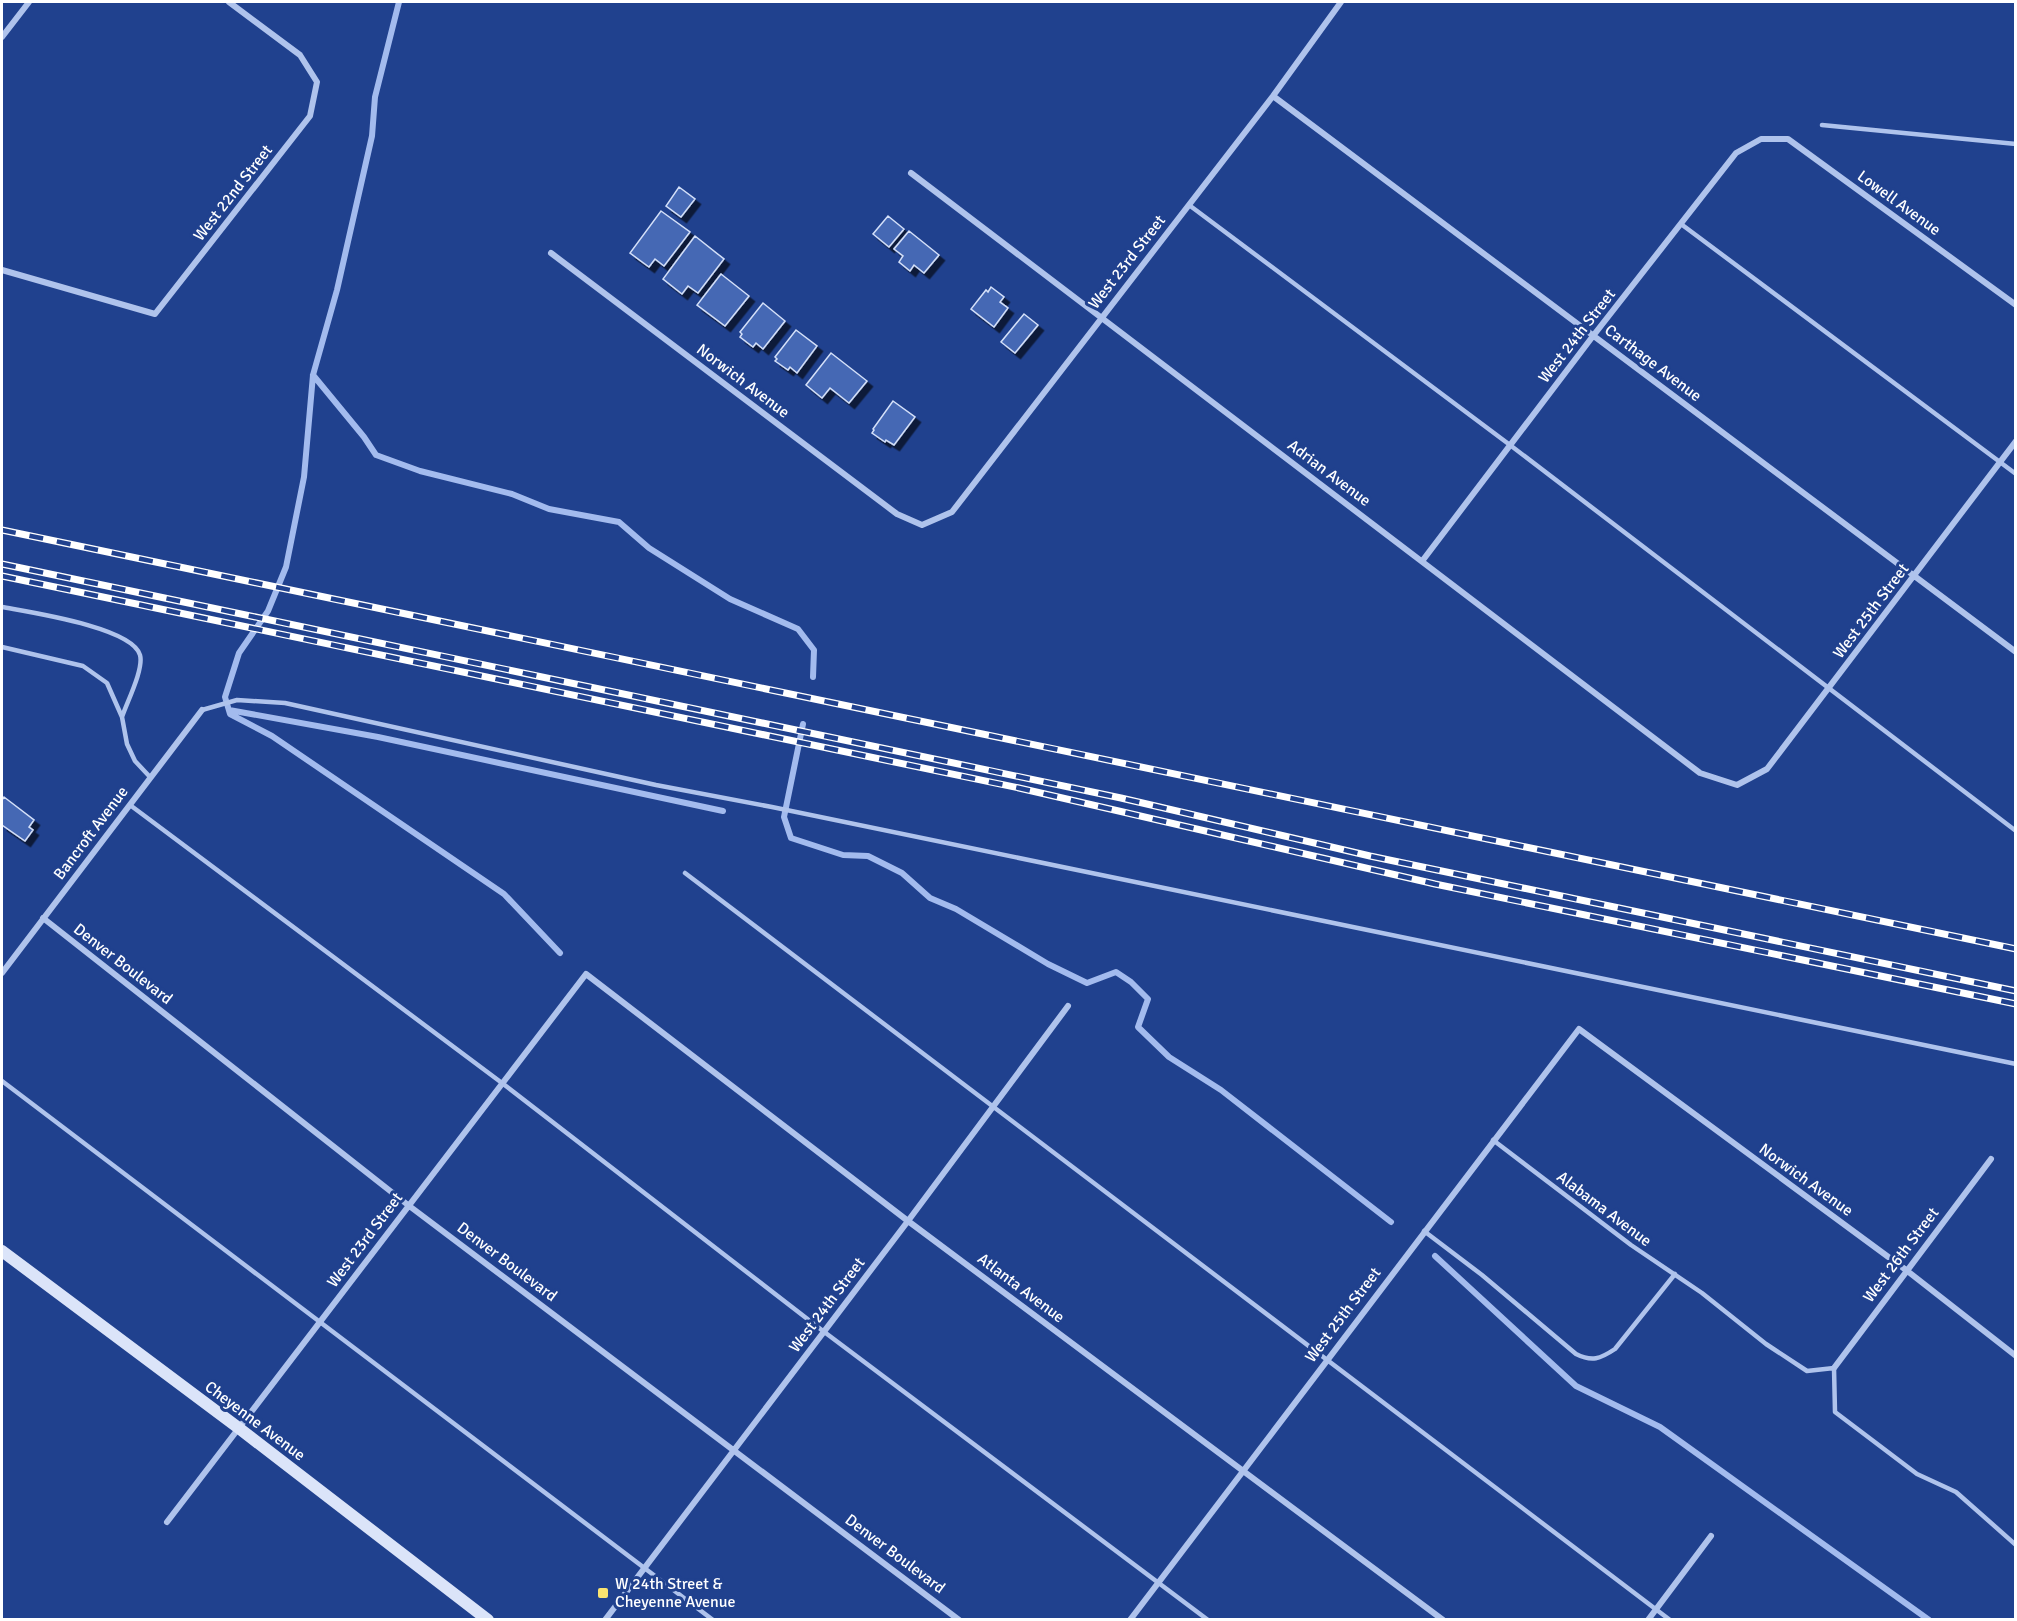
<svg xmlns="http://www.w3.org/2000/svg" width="2017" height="1621" viewBox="0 0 2017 1621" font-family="Signika,sans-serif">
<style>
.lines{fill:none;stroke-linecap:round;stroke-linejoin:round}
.stream{stroke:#a3bbee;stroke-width:6}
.building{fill:#4568b4;stroke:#d4e0f9;stroke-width:1.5;filter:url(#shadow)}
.lane{stroke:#afc3ec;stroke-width:4.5}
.street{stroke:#afc3ec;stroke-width:6}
.secondary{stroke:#dbe4f9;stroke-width:12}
.rail-casing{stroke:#fff;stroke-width:7}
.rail{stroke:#20418e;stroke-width:4.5;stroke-dasharray:14;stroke-linecap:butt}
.poi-dot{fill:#fae470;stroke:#20418e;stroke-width:2}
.labels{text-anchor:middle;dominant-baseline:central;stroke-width:6;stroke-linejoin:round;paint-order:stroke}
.street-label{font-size:16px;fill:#fff;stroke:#20418e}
.poi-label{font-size:16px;fill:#fff;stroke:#20418e;text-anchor:start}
</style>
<defs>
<filter id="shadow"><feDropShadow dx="5.5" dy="5.5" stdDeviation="0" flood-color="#0009"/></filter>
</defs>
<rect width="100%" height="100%" fill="#20418e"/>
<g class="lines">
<path class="stream" d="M399,2L375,97L372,136L337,290L313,375L304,477L286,567L268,611L239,653L225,697L230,714L272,736L504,894L560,953
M313,375L364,437L376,455L420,471L512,494L549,509L619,522L649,548L730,599L798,629L814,650L813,677
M229,710L378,737L723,811
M803,724L784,817L791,838L843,855L868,856L902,873L930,898L956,909L1048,964L1087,983L1116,972L1131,982L1148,999L1138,1027L1169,1057L1221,1090L1391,1222
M1435,1256L1576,1386L1660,1427L1929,1620"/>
</g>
<path class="building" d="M679,187L695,199L681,217L666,206Z
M661,211L690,232L664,266L655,259L649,267L630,253Z
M888,216L904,229L889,247L873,234Z
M909,231L939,255L924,273L914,265L910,271L899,262L903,256L894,249Z
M695,236L724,259L698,293L688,286L682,294L663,279Z
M721,274L749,296L725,326L697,305Z
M991,287L1004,297L1000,302L1008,308L994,327L971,309L986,290L988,292Z
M763,303L785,321L763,349L756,343L753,347L740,337L742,334L740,332Z
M1024,314L1038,325L1015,353L1001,342Z
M796,330L817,346L797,373L790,367L788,370L775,361L777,359L775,357Z
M831,353L867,381L849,403L830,388L822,398L806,385Z
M893,401L915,417L894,445L886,440L885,442L872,433L874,430L873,429Z
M4,797L34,820L29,827L33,830L25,841L2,825V800Z"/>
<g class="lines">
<path class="lane" d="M1822,125L2016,144
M1189,205L1510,445L2016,831
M1681,224L2016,474
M2,607C28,612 132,627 140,655C144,669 127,702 122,717
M2,647L83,666L107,683L122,717L127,744L135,761L150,777
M202,710L237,700L285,703L656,785L772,807L2016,1064
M130,805L502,1083L823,1331L1208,1620
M685,873L1670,1620
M2,1081L713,1620
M1493,1140L1631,1245L1702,1293L1766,1344L1807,1371L1834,1368L1835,1412L1917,1474L1956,1492L2016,1545
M1424,1231L1482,1275L1576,1354C1592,1362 1600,1359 1615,1349L1675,1274"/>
<path class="street" d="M2,37L29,2
M1273,96L2016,652
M911,173L1700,773L1737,785L1767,769L2016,441
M551,253L897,514L922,525L952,512L1273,96L1341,2
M2,270L155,314L310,116L317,82L300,55L229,2
M1423,560L1593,336L1736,153L1761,139H1788L2016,305
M43,918L408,1205L959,1620
M2,973L202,710
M1834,1368L1991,1159
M167,1522L586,974L908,1221L1443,1620
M605,1620L908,1221L1068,1006
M1130,1620L1579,1029L1906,1270L2016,1356
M1648,1620L1711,1536"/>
<path class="secondary" d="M2,1251L240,1429L488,1620"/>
<g class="rail-casing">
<path id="rail" d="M2,530L2016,949
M2,564L1121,798L1370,856L2016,991
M2,576L1019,788L1435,884L2016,1004"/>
</g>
<use href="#rail" class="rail"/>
</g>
<rect class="poi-dot" x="597" y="1587" width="12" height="12" rx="3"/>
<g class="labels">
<g class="street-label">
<text transform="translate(233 193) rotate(-52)">West 22nd Street</text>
<text transform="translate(1899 203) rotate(36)">Lowell Avenue</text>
<text transform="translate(1127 262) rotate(-52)">West 23rd Street</text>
<text transform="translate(1577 336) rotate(-52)">West 24th Street</text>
<text transform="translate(1653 363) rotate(37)">Carthage Avenue</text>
<text transform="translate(743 381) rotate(37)">Norwich Avenue</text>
<text transform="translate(1329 473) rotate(37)">Adrian Avenue</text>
<text transform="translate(1871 611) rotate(-53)">West 25th Street</text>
<text transform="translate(91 833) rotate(-53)">Bancroft Avenue</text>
<text transform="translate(123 964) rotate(38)">Denver Boulevard</text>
<text transform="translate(1806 1180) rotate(36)">Norwich Avenue</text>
<text transform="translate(1604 1209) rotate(37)">Alabama Avenue</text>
<text transform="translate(365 1240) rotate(-53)">West 23rd Street</text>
<text transform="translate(1901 1255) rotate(-53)">West 26th Street</text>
<text transform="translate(507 1262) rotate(37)">Denver Boulevard</text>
<text transform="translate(1021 1288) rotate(37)">Atlanta Avenue</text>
<text transform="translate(827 1305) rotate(-53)">West 24th Street</text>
<text transform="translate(1343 1315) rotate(-53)">West 25th Street</text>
<text transform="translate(255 1421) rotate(37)">Cheyenne Avenue</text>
<text transform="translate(895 1554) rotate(37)">Denver Boulevard</text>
</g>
<g class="poi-label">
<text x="615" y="1584">W 24th Street &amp;<tspan x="615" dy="18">Cheyenne Avenue</tspan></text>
</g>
</g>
<rect width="2017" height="1621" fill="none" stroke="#ffffff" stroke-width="6"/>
</svg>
